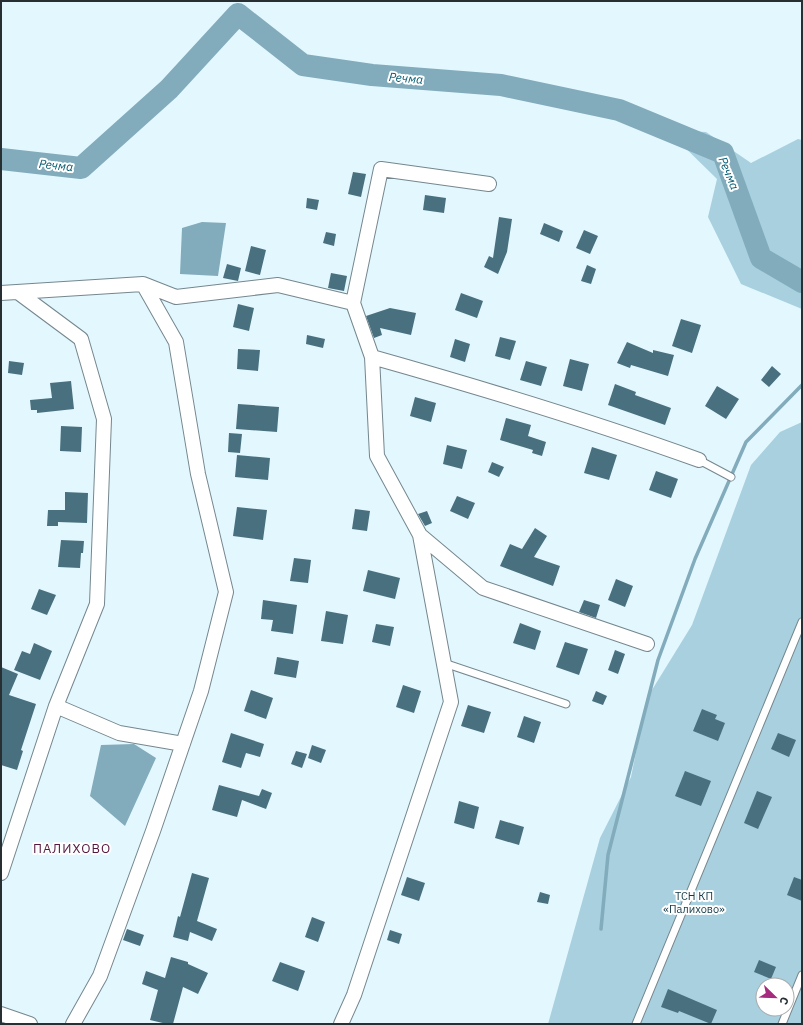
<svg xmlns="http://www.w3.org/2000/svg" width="803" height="1025" viewBox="0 0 803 1025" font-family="'IBM Plex Sans',sans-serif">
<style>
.green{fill:#a8d0df;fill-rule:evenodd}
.water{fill:#82abbb}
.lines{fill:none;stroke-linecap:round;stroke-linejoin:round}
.stream{stroke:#82abbb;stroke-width:3.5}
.river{stroke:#82abbb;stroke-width:22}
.building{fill:#49707f}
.service-casing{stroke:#75878e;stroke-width:9}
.minor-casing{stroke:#75878e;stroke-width:16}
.service{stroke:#fff;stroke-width:7}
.minor{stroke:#fff;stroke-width:14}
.labels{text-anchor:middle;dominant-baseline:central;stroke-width:4;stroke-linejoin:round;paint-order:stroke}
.park-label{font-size:11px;fill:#133946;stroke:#fff}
.water-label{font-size:12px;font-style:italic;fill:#035a71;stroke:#fff}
.quarter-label{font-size:13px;letter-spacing:1px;fill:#53183e;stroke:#fff}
</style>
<rect width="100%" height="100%" fill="#e3f7fe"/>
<path class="green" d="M667,130L706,132L751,163L798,139L802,140V309L741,284L708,217L717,179Z
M802,422V1024H548L600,838L631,777L647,698L692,625L751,465L780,432ZM763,985H787V1009H763Z"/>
<path class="water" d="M202,222L226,223L218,276L180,274L182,228Z
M134,744L156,758L125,826L90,796L101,745Z"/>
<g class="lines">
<path class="stream" d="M601,929L608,855L658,660L695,559L746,442L802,385"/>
<path class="river" d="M1,159L81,168L169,89L238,14L303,65L372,75L501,85L619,110L723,153L761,258L802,282"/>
</g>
<path class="building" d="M353,172L366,174L361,197L348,194Z
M425,195L446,198L444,213L423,210Z
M307,198L319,200L317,210L306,208Z
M499,217L512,219L507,252L498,274L484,267L489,256L493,258Z
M544,223L563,231L559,242L540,234Z
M584,230L598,236L590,254L576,248Z
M326,232L336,234L334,246L323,243Z
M251,246L266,250L260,275L245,271Z
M227,264L241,268L238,281L223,278Z
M587,265L596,269L591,284L581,281Z
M331,273L347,276L344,291L328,288Z
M461,293L483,301L477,318L455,310Z
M238,304L254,308L249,331L233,327Z
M390,308L416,313L411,335L380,328L382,335L374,338L366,316Z
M681,319L701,325L692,353L672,346Z
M307,335L325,339L323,348L306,344Z
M500,337L516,341L510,360L495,356Z
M455,339L470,344L465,362L450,357Z
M627,342L653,353V350L674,355L668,376L631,365L630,368L617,363Z
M238,349L260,350L258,371L237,369Z
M570,359L589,364L582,391L563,386Z
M9,361L24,363L22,375L8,373Z
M526,361L547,367L541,386L520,380Z
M772,366L781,374L769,387L761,380Z
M71,381L74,409L37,413V410H31L30,400L52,398L50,383Z
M615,384L636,392L635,395L671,408L665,425L608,405Z
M717,386L739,399L726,419L705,406Z
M415,397L436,403L431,422L410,416Z
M238,404L279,407L277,432L236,429Z
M506,418L531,425L528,436L546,442L542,456L532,453L533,450L500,440Z
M61,426L82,427L81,452L60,451Z
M229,433L242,434L240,453L228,452Z
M447,445L467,450L462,469L443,464Z
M592,447L617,455L609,480L584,473Z
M237,455L270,458L268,480L235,477Z
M492,462L504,467L499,477L488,472Z
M656,471L678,479L671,498L649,490Z
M65,492L88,493L87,523L58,522V526H47L48,510H65Z
M457,496L475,503L468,519L450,511Z
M237,507L267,510L263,540L233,536Z
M355,509L370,511L367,531L352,529Z
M427,511L432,523L425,526L418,514Z
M535,528L547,536L534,557L560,566L553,586L500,566L510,544L522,549Z
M61,540L84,541L83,553H81L80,568L58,567Z
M294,558L311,560L308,583L290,581Z
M368,570L400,578L395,599L363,591Z
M616,579L633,586L625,607L608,600Z
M39,589L56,595L47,615L31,609Z
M263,600L297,605L293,634L271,631L273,620L261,619Z
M584,600L600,605L596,618L579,612Z
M326,611L348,615L343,644L321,641Z
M520,623L541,631L535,650L513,643Z
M376,624L394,627L390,646L372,642Z
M565,642L588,649L579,675L556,667Z
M34,643L52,651L40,680L14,670L22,651L30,654Z
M615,650L625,654L618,674L608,670Z
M277,657L299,661L296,678L274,674Z
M1,667L18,674L9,695L36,704L21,750L23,751L17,770L1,765Z
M403,685L421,691L414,713L396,707Z
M251,690L273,698L266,719L244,711Z
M596,691L607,696L603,705L592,701Z
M468,705L491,712L484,733L461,726Z
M702,709L717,715L715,719L725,723L718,741L693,731Z
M524,716L541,722L534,743L517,737Z
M231,733L264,744L260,757L246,753L241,768L222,762Z
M778,733L796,740L789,757L771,749Z
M312,745L326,750L321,763L308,758Z
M296,751L307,754L302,768L291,764Z
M685,771L711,781L701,806L675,796Z
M219,785L259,796L262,789L272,793L266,809L242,800L237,817L212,810Z
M757,791L772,797L758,829L744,823Z
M459,801L479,807L474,829L454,823Z
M500,820L524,827L519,845L495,838Z
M192,873L209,878L197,921L217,929L212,941L190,932L188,941L173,937L178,916L180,917Z
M407,877L425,883L419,901L401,895Z
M794,877L802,880V901L787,895Z
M540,892L550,895L548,904L537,902Z
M312,917L325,922L318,942L305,937Z
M127,929L144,935L140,946L123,940Z
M390,930L402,934L399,944L387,940Z
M171,957L188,962V964L208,973L198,994L183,987L173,1024H167L150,1020L158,990L142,984L146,971L165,978Z
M759,960L776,967L771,979L754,972Z
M280,962L305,971L298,991L272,981Z
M668,989L717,1010L711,1024L679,1011L678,1013L661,1007Z"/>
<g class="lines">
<g class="service-casing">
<path id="service" d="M699,460L731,477
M444,663L566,704
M636,1024L802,622
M782,1024L802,975"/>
</g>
<g class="minor-casing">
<path id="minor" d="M1,293L143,284L176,297L278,285L353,303
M372,357C482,388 591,421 699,460
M420,535L483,588L647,644
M56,706L119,733L183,744
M1,873L56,706L97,604L104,419L81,339L19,293
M1,1014L30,1024
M73,1024L100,976L153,831L201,691L226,592L198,474L176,342L143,284
M341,1024L354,995L451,702L420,535L377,456L372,357L353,303L381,169L489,184"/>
</g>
<use href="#service" class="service"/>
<use href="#minor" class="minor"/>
</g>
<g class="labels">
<g class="park-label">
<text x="694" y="896">ТСН КП<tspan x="694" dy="13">«Палихово»</tspan></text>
</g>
<g class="water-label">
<text transform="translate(406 78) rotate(5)">Речма</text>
<text transform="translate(56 165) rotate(6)">Речма</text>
<text transform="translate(729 173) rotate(67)">Речма</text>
</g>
<g class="quarter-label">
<text x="72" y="848">ПАЛИХОВО</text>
</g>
</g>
<rect width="803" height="1025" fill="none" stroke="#272f32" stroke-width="4"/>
<g transform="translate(775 997) rotate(113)"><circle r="19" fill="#ffffff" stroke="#a9acad"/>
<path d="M0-3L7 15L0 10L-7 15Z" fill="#a62a7d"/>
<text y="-6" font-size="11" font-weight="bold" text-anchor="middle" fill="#272f32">С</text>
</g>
</svg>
